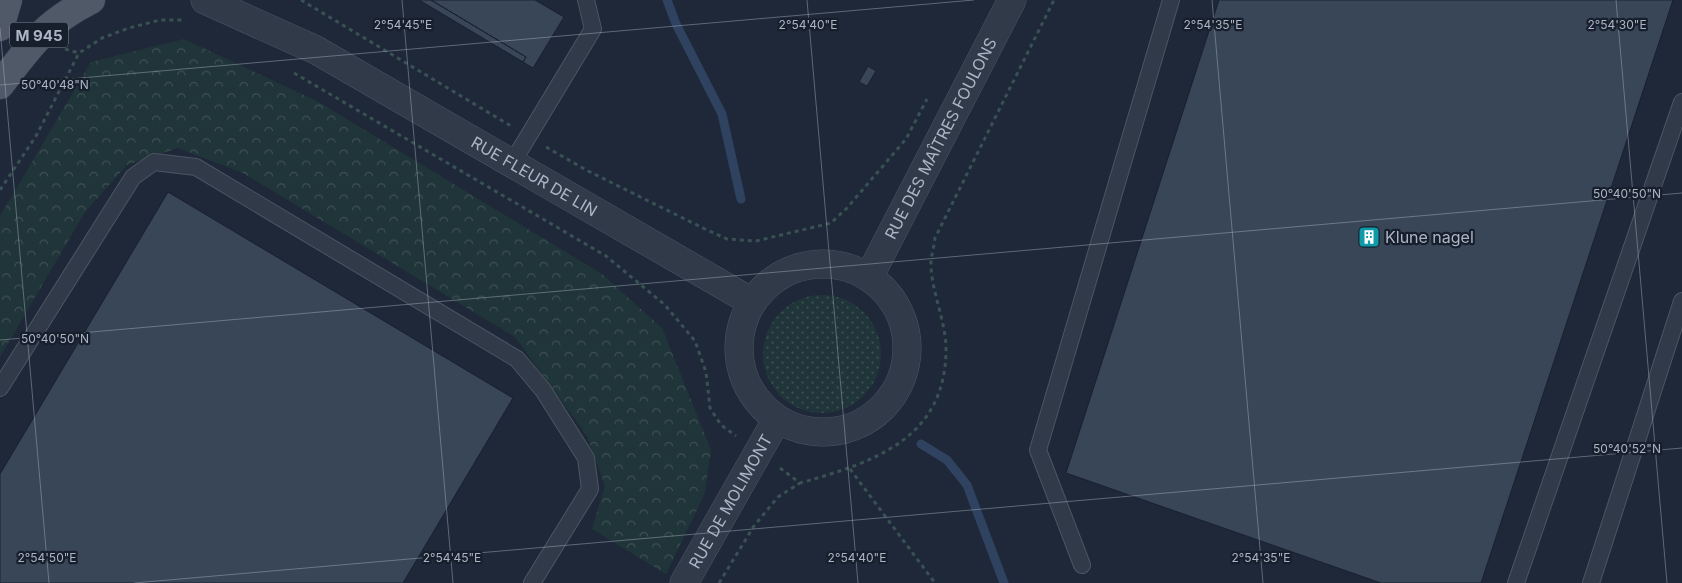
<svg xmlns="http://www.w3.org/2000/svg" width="1682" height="583" viewBox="0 0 1682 583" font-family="Inter,sans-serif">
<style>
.grass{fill:url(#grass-dots)}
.forest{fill:url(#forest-crowns)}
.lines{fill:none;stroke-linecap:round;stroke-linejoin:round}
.stream{stroke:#2f4361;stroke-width:9}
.building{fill:#394658;stroke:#19212e}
.lane-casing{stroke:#4c5563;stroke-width:18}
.street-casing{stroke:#4c5563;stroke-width:29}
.primary-casing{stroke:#3b4351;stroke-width:29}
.path{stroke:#3a5153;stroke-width:3;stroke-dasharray:4 4;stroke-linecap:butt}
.lane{stroke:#313a48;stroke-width:16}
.street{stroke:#313a48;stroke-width:28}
.primary{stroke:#4f5968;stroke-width:28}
.ticks{fill:none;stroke:#abb5c5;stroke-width:1;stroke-opacity:0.45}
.labels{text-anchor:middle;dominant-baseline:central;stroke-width:4.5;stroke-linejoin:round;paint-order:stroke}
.shield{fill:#171f2c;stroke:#7f8897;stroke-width:1}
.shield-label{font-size:15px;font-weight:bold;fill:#abb5c5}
.street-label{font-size:16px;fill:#abb5c5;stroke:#171f2c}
.poi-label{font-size:16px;fill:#abb5c5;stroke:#171f2c;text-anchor:start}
.ticks-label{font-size:12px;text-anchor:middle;fill:#abb5c5;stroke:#171f2c;stroke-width:4.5;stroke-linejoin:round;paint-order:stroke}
</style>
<defs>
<pattern id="grass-dots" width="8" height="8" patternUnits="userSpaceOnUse" patternTransform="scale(1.25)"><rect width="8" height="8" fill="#203539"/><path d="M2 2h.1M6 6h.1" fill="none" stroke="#3e5054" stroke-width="1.8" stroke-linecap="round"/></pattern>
<pattern id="forest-crowns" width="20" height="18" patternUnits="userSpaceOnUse" patternTransform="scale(1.25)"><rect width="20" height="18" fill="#203539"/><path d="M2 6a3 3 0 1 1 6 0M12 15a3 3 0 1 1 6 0" fill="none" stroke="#3e5054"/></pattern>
</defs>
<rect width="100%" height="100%" fill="#1e2838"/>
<path class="grass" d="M763 354a59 59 0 1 1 118 0a59 59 0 1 1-118 0Z"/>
<path class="forest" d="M184,39L317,101L602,274L662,328L711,450L705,493L666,574L592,529L605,486L587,436L515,337L243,173L178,148L127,165L85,212L0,357V216L91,62Z"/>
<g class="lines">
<path class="stream" d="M667,0L676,24L722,114L741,199
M921,444L947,460L967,485L1004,583"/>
</g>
<path class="building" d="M419,0H431L526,57L523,62Z
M431,0H535L564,17L533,68L523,62L526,57Z
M1219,0H1673L1481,583H1381L1066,473Z
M868,66L876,71L867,86L859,82Z
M168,192L513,398L403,583H0V474Z"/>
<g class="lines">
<g class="lane-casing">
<path id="lane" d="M512,163L593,29L586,0
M0,388L133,177L154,162L196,167L517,359L543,390L586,458L590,489L532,583
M1082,565L1038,450L1171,0
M1516,583L1682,102
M1591,583L1682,301"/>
</g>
<g class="street-casing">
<g id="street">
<path id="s1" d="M205,0L316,50L752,302"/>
<circle cx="823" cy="348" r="84"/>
<path id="s2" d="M869,277L1012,0"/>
<path id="s3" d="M684,583L777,419"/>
</g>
</g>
<g class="primary-casing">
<path id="primary" d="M0,27L8,0
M0,85C30,46 45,23 91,0"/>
</g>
<path class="path" d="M301,0L511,126
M65,49L79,53
M294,73L606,256L665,305L695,341L706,372L710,408L721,425L736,436
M546,147L588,171L705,229L727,239L756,241L831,223L847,208L906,139L927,99
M0,190L36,136L79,53L102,38L129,28L160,20H185
M780,468L800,483C875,462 947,438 946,347C945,320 933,295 931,268C930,259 934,248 935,238L1054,0
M850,469L935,583
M719,583L754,526L778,497L800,483"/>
<use href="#lane" class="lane"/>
<use href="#street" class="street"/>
<use href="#primary" class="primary"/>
</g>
<path class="ticks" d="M402,0L453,583M807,0L858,583M1212,0L1263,583M1616,0L1667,583M0,28L49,583M0,85L974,0M0,340L1682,193M134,583L1682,448"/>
<defs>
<g id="building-square" transform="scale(1.125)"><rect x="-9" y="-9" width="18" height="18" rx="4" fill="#0f9aa8" stroke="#171f2c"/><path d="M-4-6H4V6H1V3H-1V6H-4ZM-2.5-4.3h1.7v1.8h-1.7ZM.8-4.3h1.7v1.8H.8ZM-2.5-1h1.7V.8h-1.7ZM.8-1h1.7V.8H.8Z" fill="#fff"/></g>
</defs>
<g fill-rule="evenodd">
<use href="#building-square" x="1369" y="237"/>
</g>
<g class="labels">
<rect class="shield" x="10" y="22.5" width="58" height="25" rx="4"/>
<g class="shield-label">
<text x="39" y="35">M 945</text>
</g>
<g class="street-label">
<text stroke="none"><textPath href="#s2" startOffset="156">RUE DES MAÎTRES FOULONS</textPath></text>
<text stroke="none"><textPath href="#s1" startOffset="374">RUE FLEUR DE LIN</textPath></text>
<text stroke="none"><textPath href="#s3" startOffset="94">RUE DE MOLIMONT</textPath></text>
</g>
<g class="poi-label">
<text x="1385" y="237">Klune nagel</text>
</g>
</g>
<g class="ticks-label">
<text x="403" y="29">2°54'45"E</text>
<text x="808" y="29">2°54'40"E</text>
<text x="1213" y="29">2°54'35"E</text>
<text x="1617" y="29">2°54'30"E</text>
<text x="55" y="89">50°40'48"N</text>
<text x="1627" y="198">50°40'50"N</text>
<text x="55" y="343">50°40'50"N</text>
<text x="1627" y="453">50°40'52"N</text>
<text x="47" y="562">2°54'50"E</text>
<text x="452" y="562">2°54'45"E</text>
<text x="857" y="562">2°54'40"E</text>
<text x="1261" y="562">2°54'35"E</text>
</g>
</svg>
